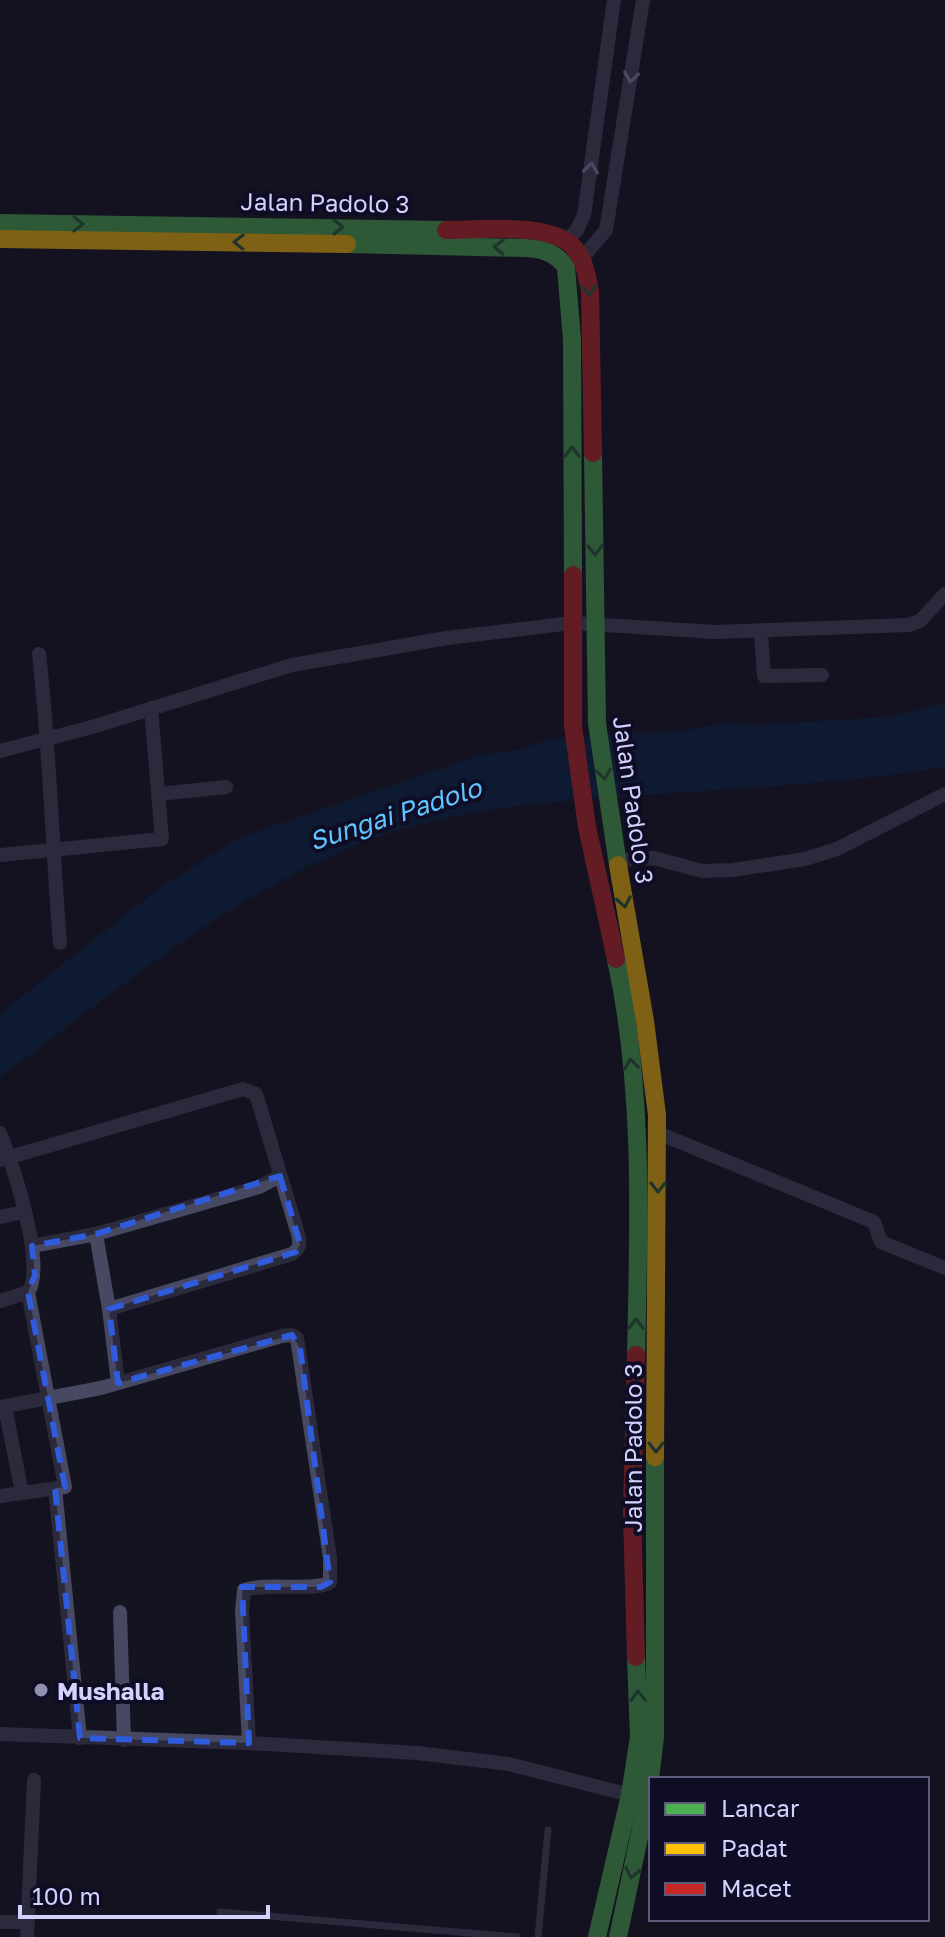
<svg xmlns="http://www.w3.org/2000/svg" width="945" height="1937" viewBox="0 0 945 1937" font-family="'Golos Text',sans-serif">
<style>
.water{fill:#082447}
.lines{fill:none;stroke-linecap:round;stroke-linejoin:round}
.lane{stroke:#474861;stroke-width:7}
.street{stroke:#474861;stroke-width:14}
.fast{stroke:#4caf50;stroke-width:18}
.slow{stroke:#ffc107;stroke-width:18}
.jam{stroke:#c62828;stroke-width:18}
.oneway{stroke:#8d8db0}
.oneway2{stroke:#2e5e3b}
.marked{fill:none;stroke:#2f5bdc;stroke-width:6;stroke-dasharray:16 10;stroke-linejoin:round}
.poi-dot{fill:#908fb1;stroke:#0f0d26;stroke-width:3}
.labels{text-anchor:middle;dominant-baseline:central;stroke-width:8;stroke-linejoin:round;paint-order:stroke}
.street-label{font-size:24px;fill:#d3d2ff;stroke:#0f0d26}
.poi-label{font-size:24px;font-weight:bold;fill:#d3d2ff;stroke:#0f0d26;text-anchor:start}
.water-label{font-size:26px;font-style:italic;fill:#60c4ff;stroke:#0f0d26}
</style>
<rect width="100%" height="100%" fill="#141320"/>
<path class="water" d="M945,703V767C842,784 736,788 632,796C539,802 446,810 359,844C230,893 111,996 0,1077V1014L162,886L241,837L480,755L524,749L546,740L616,734L683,731L725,723L755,725L888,717Z"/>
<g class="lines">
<path class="lane" d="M220,1912L517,1937
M538,1937L548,1830"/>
<path class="street" d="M567,240L577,230L584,215L614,0
M582,258L606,230L643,0
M761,632L764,676L822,675
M39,654C50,750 52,847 60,943
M0,751L92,727L292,665L447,638L572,623L715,632L909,625L921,620L945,594
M159,794L226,787
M0,855L162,839L151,708
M617,860L654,858L702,871L733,870L805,859L837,849L945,794
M0,1133C12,1161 47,1268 28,1292L0,1301
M658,1133L874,1222L881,1242L945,1268
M0,1160L243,1089L256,1094L298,1234C300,1243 301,1248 292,1254L109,1309
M0,1217L25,1212
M96,1234L109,1309L118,1383
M32,1246L96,1234L259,1187L280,1176
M0,1407L101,1388L282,1336L292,1335L297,1338L330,1558V1582C318,1592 266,1582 244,1590L242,1611L249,1743
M5,1407L22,1493
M55,1488L80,1738
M0,1496L65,1487L28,1292
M120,1612L124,1740
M0,1734L249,1743L417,1753L509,1764L630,1795
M0,1922H27
M27,1937L34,1780"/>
<path class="fast" d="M0,223L446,230
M347,244L526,248C543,249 556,253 566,267L572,340L573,575
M593,453L597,723L618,865
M616,959C644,1089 639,1222 636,1355
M597,1937L630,1795L639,1737L636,1657
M618,1937L648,1795L655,1737V1457"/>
<path class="slow" d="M0,239L347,244
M618,865L645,1021L657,1115L655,1457"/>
<path class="jam" d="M446,230C479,230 555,221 576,250C585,262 587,277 590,291L593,453
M573,575V726L587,827L616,959
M636,1355L632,1513L636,1657"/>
</g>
<defs><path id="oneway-chevron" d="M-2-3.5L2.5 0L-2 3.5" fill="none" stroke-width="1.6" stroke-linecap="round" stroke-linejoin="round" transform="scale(2)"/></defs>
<g class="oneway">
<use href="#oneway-chevron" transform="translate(631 77) rotate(99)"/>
<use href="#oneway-chevron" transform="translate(591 168) rotate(-82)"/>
</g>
<g class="oneway2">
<use href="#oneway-chevron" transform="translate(78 224) rotate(1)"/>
<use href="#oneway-chevron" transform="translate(338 227) rotate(1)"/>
<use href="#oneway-chevron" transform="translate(239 242) rotate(-179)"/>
<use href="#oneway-chevron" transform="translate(499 247) rotate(-178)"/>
<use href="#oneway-chevron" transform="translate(589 290) rotate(84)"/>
<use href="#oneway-chevron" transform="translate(572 452) rotate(-90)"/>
<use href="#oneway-chevron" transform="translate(595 550) rotate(89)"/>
<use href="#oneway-chevron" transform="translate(604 774) rotate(82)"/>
<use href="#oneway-chevron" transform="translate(624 902) rotate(80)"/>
<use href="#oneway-chevron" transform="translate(631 1064) rotate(-97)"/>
<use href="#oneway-chevron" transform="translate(658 1187) rotate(90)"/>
<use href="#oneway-chevron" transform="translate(636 1324) rotate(-89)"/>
<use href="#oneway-chevron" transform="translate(656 1447) rotate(90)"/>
<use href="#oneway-chevron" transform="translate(638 1696) rotate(-92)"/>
<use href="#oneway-chevron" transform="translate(632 1873) rotate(102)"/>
</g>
<path d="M0 0H945V1937H0ZM280,1176L300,1244L296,1252L109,1309L118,1383L292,1335L300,1348L330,1582L321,1587H242L249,1743L80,1738L55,1488L65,1487L28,1292L35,1275L32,1246L96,1234Z" fill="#141320" fill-opacity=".55" fill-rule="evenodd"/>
<path class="marked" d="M280,1176L300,1244L296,1252L109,1309L118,1383L292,1335L300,1348L330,1582L321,1587H242L249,1743L80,1738L55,1488L65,1487L28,1292L35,1275L32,1246L96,1234Z"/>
<circle class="poi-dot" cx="41" cy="1690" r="8"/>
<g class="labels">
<g class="street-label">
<text transform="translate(325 202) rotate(1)">Jalan Padolo 3</text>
<text transform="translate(634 800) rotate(82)">Jalan Padolo 3</text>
<text transform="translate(632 1448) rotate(-90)">Jalan Padolo 3</text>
</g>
<g class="poi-label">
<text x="57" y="1690">Mushalla</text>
</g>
<g class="water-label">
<text transform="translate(395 814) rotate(-18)">Sungai Padolo</text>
</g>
</g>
<rect x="649" y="1777" width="280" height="144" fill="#0f0d26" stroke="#5d5c7d" stroke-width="2"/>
<rect x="665" y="1803" width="40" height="12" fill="#4caf50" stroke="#5d5c7d" stroke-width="2"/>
<text x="721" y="1817" font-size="24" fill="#d3d2ff">Lancar</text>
<rect x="665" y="1843" width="40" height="12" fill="#ffc107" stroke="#5d5c7d" stroke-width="2"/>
<text x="721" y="1857" font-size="24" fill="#d3d2ff">Padat</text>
<rect x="665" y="1883" width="40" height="12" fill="#c62828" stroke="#5d5c7d" stroke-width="2"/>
<text x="721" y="1897" font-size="24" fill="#d3d2ff">Macet</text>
<path d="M20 1905v12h248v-12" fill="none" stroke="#d3d2ff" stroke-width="4"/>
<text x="32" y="1905" font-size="24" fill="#d3d2ff" stroke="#0f0d26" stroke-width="6" paint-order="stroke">100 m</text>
</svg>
